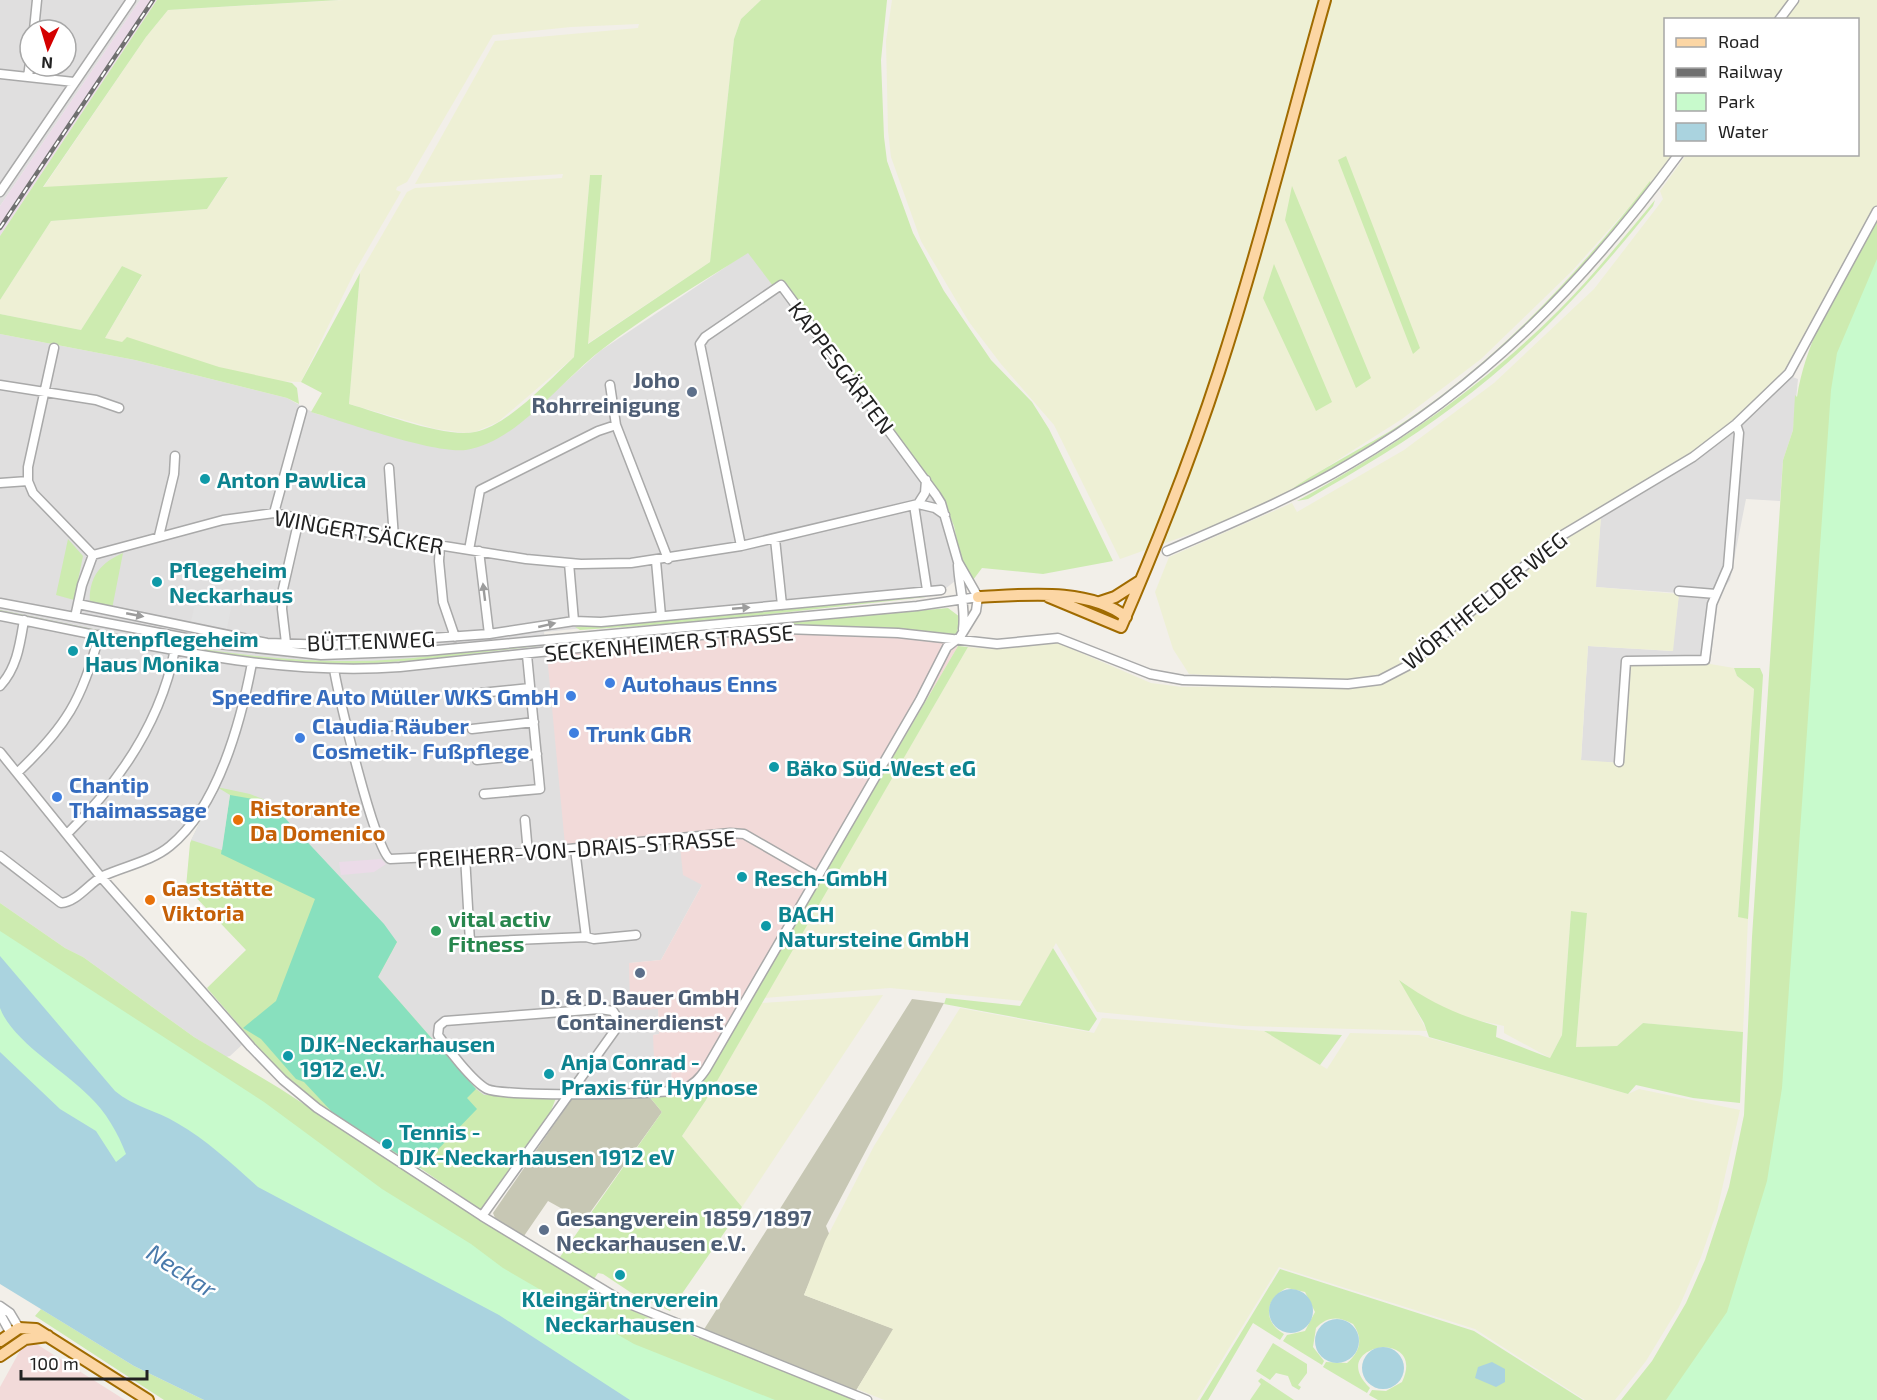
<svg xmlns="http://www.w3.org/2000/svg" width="1877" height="1400" viewBox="0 0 1877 1400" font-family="'Exo 2',sans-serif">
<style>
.residential{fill:#e0dfdf;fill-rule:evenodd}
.commercial{fill:#f2dad9}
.industrial{fill:#ebdbe8}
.construction{fill:#c7c7b4}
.farmland{fill:#eef0d5}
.grass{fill:#cdebb0}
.park{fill:#c8facc}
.pitch{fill:#88e0be}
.parking{fill:#e2e2e2}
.water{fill:#aad3df}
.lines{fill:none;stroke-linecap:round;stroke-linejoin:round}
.minor-casing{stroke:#a9a9a9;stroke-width:11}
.major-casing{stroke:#a06b00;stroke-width:14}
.minor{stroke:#fff;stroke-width:8}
.major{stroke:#fcd6a4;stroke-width:10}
.rail-casing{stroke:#707070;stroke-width:4.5}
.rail{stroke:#fff;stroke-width:2;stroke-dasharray:7;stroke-linecap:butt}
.oneway{fill:#9c9c9c}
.service-dot{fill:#5c6f8a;stroke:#fff;stroke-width:2}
.culture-dot{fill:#0f9aa8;stroke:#fff;stroke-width:2}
.shop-dot{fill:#3f7fe0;stroke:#fff;stroke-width:2}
.food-dot{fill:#e8710a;stroke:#fff;stroke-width:2}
.leisure-dot{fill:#2e9e5b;stroke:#fff;stroke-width:2}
.labels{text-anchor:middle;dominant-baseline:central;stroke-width:5;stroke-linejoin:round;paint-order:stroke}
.street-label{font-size:22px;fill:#222;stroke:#fff}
.service-label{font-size:22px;font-weight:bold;fill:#4e5e75;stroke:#fff;text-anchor:end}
.culture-label{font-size:22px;font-weight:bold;fill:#0d838f;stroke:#fff;text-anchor:start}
.shop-label{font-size:22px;font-weight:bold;fill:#366cbe;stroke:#fff;text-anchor:start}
.food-label{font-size:22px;font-weight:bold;fill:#c56008;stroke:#fff;text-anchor:start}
.leisure-label{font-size:22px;font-weight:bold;fill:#27864d;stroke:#fff;text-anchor:start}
.water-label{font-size:24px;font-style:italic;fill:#4a7aab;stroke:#fff}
</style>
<rect width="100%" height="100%" fill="#f2efe9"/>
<path class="residential" d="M0,0H140L0,206ZM30,30H66V66H30Z
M748,252L773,285L781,280L916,460L944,502L965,573L940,593L544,632L547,655L679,836L702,885L661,960L630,963L658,1009L659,1034L653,1035L659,1059L671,1058L672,1093L551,1095L486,1118L476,1088L377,977L397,942L217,787L162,850L100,879L243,1044L230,1056L226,1057L194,1037L83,957L65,948L0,903V334L135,360L287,398L314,413L423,444L521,422L600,351Z
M1790,376L1798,379L1793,430L1783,460L1780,501L1746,499L1730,580L1719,595L1710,664L1629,663L1621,763L1581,761L1588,646L1672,651L1679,593L1595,587L1601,516L1709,451Z"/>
<path class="commercial" d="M750,627L899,628L956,637L958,646L714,1062L704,1077L672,1093L671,1059H654L653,1035L659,1034L658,1009L630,1010L629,963L661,960L702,885L683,875L679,836L565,845L547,655Z
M27,1338L125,1400H0V1387Z"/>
<path class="industrial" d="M140,0H157L0,236V206Z
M381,859L386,864L374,872L341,875L339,862Z"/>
<path class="construction" d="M912,999L944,1003L826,1226L830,1236L804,1295L894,1329L857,1389L850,1400L677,1380L703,1331Z
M648,1095L662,1112L584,1221L548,1201L524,1236L495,1218L493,1213L573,1097Z"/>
<path class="farmland" d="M343,0H761L741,19L734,39L710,262L587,344L602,175H590L574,357L498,422L475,432L465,433L436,429L349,404L360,273L407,192L415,188L562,178L563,174L415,184L495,41L638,28L639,24L571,27L493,35L407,182L397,187L396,190L401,192L355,271L301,382L271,381L105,338L142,276L122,266L81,330L0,314V300L51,221L207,209L228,178L43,188L146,37L168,10Z
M892,0H1788L1774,19L1666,20V154L1673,155L1656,177L1572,271L1481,359L1402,419L1286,493L1219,524L1120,559L1054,425L1001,364L969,322L921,241L891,157L888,131L886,41Z
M1800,0H1877V206L1785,372L1716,438L1581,520L1403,666L1377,679L1353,680H1283L1189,674L1173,649L1155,592L1169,557L1292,503L1297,512L1404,450L1494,383L1594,289L1658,206L1663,199L1660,191L1686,155L1858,154V20L1786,19Z
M1601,516L1596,587L1679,594L1673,651L1588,646L1581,760L1621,763L1629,663L1710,664L1734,668L1737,676L1754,689L1738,916L1748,919L1743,1032L1643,1023L1617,1046L1576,1047L1587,913L1571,911L1562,1035L1550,1058L1504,1033V1026L1458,1016L1430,1002L1401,981L1427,1031L1243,1026L1097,1012L1056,943L1023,1001L890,988L764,998L968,647L990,649L1042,642L1058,643L1151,683L1182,687L1376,685L1387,682L1410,668L1520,574L1557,545Z
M883,995L742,1207L682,1136L706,1100L761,1003Z
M960,1008L1094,1033L1102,1018L1264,1031L1327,1069L1350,1033L1419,1035L1628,1094L1639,1089L1740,1110L1717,1211L1701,1257L1679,1307L1646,1361L1615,1400H1585L1475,1329L1279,1267L1197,1400H884L857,1389L893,1329L804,1295L825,1241L874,1146Z"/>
<path class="grass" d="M157,0H339L168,10L146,37L43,187L228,177L207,209L51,221L0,300V236Z
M761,0H887L881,60L884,137L887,161L913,233L944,291L991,360L1032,402L1049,429L1113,561L1043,574L982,568L973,580L962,565L954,526L944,502L916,460L781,280L773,286L748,253C699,284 646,315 600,351C560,382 517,442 466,450C434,454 345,422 311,412L322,393L301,382L360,273L349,404C381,413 444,438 475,432C509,425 549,380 574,357L590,175H602L588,344L710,262L734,39L741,19Z
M1346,156L1420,348L1413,354L1338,160Z
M1650,181L1651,185C1580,277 1498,364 1401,429C1367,452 1330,470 1293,489C1297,483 1380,438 1395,428C1496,363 1576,276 1650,181Z
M1292,186L1371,378L1356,388L1285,220Z
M1655,200L1653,206C1594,280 1530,350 1454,406C1408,441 1358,470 1308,499L1297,501C1393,448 1481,388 1559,310C1593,276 1624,237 1655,200Z
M1877,217V1400H1621L1652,1361L1686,1303L1705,1260L1729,1187L1744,1115L1752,937L1783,460L1793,430L1795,395L1797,397C1807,333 1846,274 1877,217Z
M1274,264L1332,402L1316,411L1263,298Z
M122,266L142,275L105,338L122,342L127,337L219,367L292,383L297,388L299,404L287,398L135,360L0,334V314L81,330Z
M68,539L83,556L74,600L56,595Z
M123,553L112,609L90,604C88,578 100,563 123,553Z
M926,593V597L697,622L580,630L575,627Z
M948,608L960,617L956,637L899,628L750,627L597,645L606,640L650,635Z
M0,610C114,633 230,661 347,661C414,662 480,647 547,645L420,660L329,666L249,660L0,613Z
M958,646L968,647L706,1100L682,1136L742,1207L670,1311L630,1292L603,1274L598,1273L594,1279L560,1257L662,1112L648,1095L680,1092L714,1062Z
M1734,668H1760L1763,675L1748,919L1738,917L1754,689L1737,676Z
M217,787L250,794L270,802L397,942L378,977L476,1089L484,1095H551L556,1098L549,1116L484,1212L420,1168L316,1105L288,1082L207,988L246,950L186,887L190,843Z
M0,903L65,948L83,957L194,1037L279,1088L493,1227L620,1305L667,1326L857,1400H630L0,956Z
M1571,911L1587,913L1576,1047L1617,1046L1643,1023L1743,1032L1740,1103L1693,1098L1636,1085L1628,1094L1429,1037L1424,1023L1399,980C1433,1004 1457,1015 1497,1026L1496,1037L1550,1058L1562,1035Z
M1053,948L1097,1019L1089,1031L944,1004L946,998L1020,1006Z
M1264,1031L1342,1035L1320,1065Z
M1280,1269L1474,1331L1583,1400H1378L1369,1395L1372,1390L1386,1391L1402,1382C1428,1327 1324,1344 1370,1388L1367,1393L1323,1367L1326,1362L1347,1363C1361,1351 1363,1338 1353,1324C1339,1316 1327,1316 1316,1328L1313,1347L1324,1361L1322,1365L1283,1341L1287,1335L1305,1331L1315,1312L1305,1292L1287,1288C1265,1298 1262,1321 1284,1334L1280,1340L1253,1323L1208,1400H1200Z
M41,1309L134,1366L204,1400H164L35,1316Z
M1273,1343L1307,1364V1373L1298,1385L1301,1387L1299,1390L1292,1386L1288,1376L1276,1373L1270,1380L1256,1371Z
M1261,1378L1294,1400H1250L1261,1384L1258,1381Z"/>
<path class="park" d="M1877,259V1400H1666L1727,1312L1767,1181L1782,1088L1831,390L1837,353Z
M0,931L264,1102L382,1189L471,1244L503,1268L634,1344L775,1400H391L0,1209Z"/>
<path class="pitch" d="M230,795L270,802L384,924L397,942L378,977L476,1089L467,1098L477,1109L420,1168L333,1113L304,1082L296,1079L261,1039L243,1028L276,1001L315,899L221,854Z"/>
<path class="parking" d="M198,591L233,599L227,629L191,621Z
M217,787L230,795L222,850L191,840Z"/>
<path class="water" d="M0,956L115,1091C134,1107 156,1110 177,1123C207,1140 232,1164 258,1187L499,1315L630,1400H204L134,1366L0,1284V1052L60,1109L96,1131L116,1162L126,1154C118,1133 106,1112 89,1096C65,1071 12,1041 0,1008C0,994 0,971 0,956Z
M1269 1311a22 22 0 1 1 44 0a22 22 0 1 1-44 0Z
M1315 1341a22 22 0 1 1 44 0a22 22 0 1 1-44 0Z
M1362 1368a21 21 0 1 1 42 0a21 21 0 1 1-42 0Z
M1492,1362L1505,1369V1382L1496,1387L1475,1378L1478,1367Z"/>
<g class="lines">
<g class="minor-casing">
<path id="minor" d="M1779,20L1794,0
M34,30L37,0
M0,74L74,82
M28,77L30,62
M0,192L131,0
M54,348L28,467V481L33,493L93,555
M0,385L96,400L119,408
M610,385L616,425
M389,468L394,538
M0,483L28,481
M918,504L925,493L926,480
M914,505L927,590
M274,513L302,411
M159,536L174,474L175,456
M775,539L782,605
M440,545L439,561L443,602L455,637
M741,546L700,344L705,337L781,285L936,495L941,503L958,562L978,597
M469,550L480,490L598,431L616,425L668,559
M479,551L489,634
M1167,551C1229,524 1293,498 1351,463C1487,383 1586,280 1679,154
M656,561L661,616
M569,563L574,621
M958,565C959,587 966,607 963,629
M1679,591L1716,594
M0,603L218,644L321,655L427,651L917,606L978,597
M78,604L267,643L332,645L489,634L574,621L601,622L941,590
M0,616C132,641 265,677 400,667L748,630L785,629L898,633L997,644L1058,638L1150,674L1183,680L1348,684L1380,680L1407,666L1556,539L1693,457L1736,424L1789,373L1877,211
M75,617L82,585L93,555L223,520L274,513L394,538L526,559L581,564L631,563L741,546L918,504L935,508L945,515
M286,643L282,609L283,589L299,519
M334,669C338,695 375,851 390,859L538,852L730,833L744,834L817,876
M0,686C17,668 20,644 24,620
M470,694L530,688
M472,729L534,722
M347,730L416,724
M0,752L101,877L251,1047L283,1080L317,1108L482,1216L622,1301L867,1400
M477,760L537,754
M1619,762L1626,661L1705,660L1712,604L1728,567L1739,433L1736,424
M17,773C65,728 83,699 99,635
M484,794L540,789L527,655
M525,820L528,853
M67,834C119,783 161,722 175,649
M0,856L61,903C77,902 89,883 103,876C125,866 152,861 170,846C218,807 241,721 252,663
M465,856L470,942L586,937L575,849
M586,937L594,939L636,935
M482,1216L618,1026L617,1017L613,1011L600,1009L445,1021L439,1026L438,1035C447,1048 473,1082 487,1089C504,1097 662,1095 683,1089C694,1085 700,1078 706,1069L920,700L947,647L960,637L976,611L978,597
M0,1306L10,1313L19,1328
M0,1314L10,1332"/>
</g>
<g class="major-casing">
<path id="major" d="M978,597C1023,595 1088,587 1126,617
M1049,597L1121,627C1157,544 1191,458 1219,372C1259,249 1290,124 1325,0
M1100,602L1115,597L1140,581
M0,1341L19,1328L36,1329L148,1400
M0,1356L25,1339L48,1336"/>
</g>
<use href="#minor" class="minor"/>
<use href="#major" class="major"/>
<g class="rail-casing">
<path id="rail" d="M0,228L153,0"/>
</g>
<use href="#rail" class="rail"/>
</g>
<defs><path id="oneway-solid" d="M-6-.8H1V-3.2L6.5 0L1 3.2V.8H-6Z" transform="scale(1.5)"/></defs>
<g class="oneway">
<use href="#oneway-solid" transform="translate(484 592) rotate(-97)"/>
<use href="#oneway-solid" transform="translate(741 608) rotate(-5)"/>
<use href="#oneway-solid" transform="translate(135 615) rotate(11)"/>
<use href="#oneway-solid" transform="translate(547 625) rotate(-13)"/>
</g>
<g class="service-dot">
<circle cx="692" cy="392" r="6"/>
<circle cx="640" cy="973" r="6"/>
<circle cx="544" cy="1230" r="6"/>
</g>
<g class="culture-dot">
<circle cx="205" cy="479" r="6"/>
<circle cx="157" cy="582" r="6"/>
<circle cx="73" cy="651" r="6"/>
<circle cx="774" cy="767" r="6"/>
<circle cx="742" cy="877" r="6"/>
<circle cx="766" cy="926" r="6"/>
<circle cx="288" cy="1056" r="6"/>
<circle cx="549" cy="1074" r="6"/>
<circle cx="387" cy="1144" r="6"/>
<circle cx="620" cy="1275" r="6"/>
</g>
<g class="shop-dot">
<circle cx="610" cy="683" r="6"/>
<circle cx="571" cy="696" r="6"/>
<circle cx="574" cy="733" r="6"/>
<circle cx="300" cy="738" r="6"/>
<circle cx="57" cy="797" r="6"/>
</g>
<g class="food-dot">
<circle cx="238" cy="820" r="6"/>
<circle cx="150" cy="900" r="6"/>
</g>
<circle class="leisure-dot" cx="436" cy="931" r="6"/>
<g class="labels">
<g class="street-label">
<text transform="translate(842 367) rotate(53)">KAPPESGÄRTEN</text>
<text transform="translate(359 531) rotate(10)">WINGERTSÄCKER</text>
<text transform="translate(1484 600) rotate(-39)">WÖRTHFELDER WEG</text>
<text transform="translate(371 640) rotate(-2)">BÜTTENWEG</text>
<text transform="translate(669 642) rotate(-5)">SECKENHEIMER STRASSE</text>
<text transform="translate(576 848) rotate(-4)">FREIHERR-VON-DRAIS-STRASSE</text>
</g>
<g class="service-label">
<text x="680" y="379">Joho<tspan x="680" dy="25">Rohrreinigung</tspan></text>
<text x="640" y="996" text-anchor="middle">D. &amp; D. Bauer GmbH<tspan x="640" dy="25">Containerdienst</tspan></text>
<text x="556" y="1217" text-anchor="start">Gesangverein 1859/1897<tspan x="556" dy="25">Neckarhausen e.V.</tspan></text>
</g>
<g class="culture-label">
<text x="217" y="479">Anton Pawlica</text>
<text x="169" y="569">Pflegeheim<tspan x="169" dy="25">Neckarhaus</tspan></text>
<text x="85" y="638">Altenpflegeheim<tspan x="85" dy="25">Haus Monika</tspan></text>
<text x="786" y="767">Bäko Süd-West eG</text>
<text x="754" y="877">Resch-GmbH</text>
<text x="778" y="913">BACH<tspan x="778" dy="25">Natursteine GmbH</tspan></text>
<text x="300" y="1043">DJK-Neckarhausen<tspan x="300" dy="25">1912 e.V.</tspan></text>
<text x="561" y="1061">Anja Conrad -<tspan x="561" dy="25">Praxis für Hypnose</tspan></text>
<text x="399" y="1131">Tennis -<tspan x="399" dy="25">DJK-Neckarhausen 1912 eV</tspan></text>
<text x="620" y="1298" text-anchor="middle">Kleingärtnerverein<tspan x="620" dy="25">Neckarhausen</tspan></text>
</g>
<g class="shop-label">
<text x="622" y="683">Autohaus Enns</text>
<text x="559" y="696" text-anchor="end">Speedfire Auto Müller WKS GmbH</text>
<text x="312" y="725">Claudia Räuber<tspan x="312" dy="25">Cosmetik- Fußpflege</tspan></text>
<text x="586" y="733">Trunk GbR</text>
<text x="69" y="784">Chantip<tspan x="69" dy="25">Thaimassage</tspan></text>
</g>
<g class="food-label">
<text x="250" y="807">Ristorante<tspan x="250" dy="25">Da Domenico</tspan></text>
<text x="162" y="887">Gaststätte<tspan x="162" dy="25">Viktoria</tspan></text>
</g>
<g class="leisure-label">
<text x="448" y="918">vital activ<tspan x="448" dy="25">Fitness</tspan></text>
</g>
<g class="water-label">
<text transform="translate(182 1270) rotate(33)">Neckar</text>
</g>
</g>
<rect x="1664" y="18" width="195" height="138" fill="#ffffff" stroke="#a7a7a7" stroke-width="1.5"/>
<rect x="1676" y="38" width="30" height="9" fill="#fcd6a4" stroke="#a7a7a7" stroke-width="1.5"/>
<text x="1718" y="48" font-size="18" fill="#222222">Road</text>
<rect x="1676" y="68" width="30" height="9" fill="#707070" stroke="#a7a7a7" stroke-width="1.5"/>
<text x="1718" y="78" font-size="18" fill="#222222">Railway</text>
<rect x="1676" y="93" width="30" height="18" fill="#c8facc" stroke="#a7a7a7" stroke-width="1.5"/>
<text x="1718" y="108" font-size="18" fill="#222222">Park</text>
<rect x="1676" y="123" width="30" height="18" fill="#aad3df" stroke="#a7a7a7" stroke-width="1.5"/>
<text x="1718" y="138" font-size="18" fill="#222222">Water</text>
<g transform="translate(48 48) rotate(184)"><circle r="28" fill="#ffffff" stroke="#a7a7a7" stroke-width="1.5"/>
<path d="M0-4.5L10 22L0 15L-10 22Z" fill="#d40000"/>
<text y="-9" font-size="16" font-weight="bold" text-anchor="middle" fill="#222222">N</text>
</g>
<path d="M21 1370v9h126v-9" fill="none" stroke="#222222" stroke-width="3"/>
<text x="30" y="1370" font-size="18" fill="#222222" stroke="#ffffff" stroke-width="4.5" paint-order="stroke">100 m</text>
</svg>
